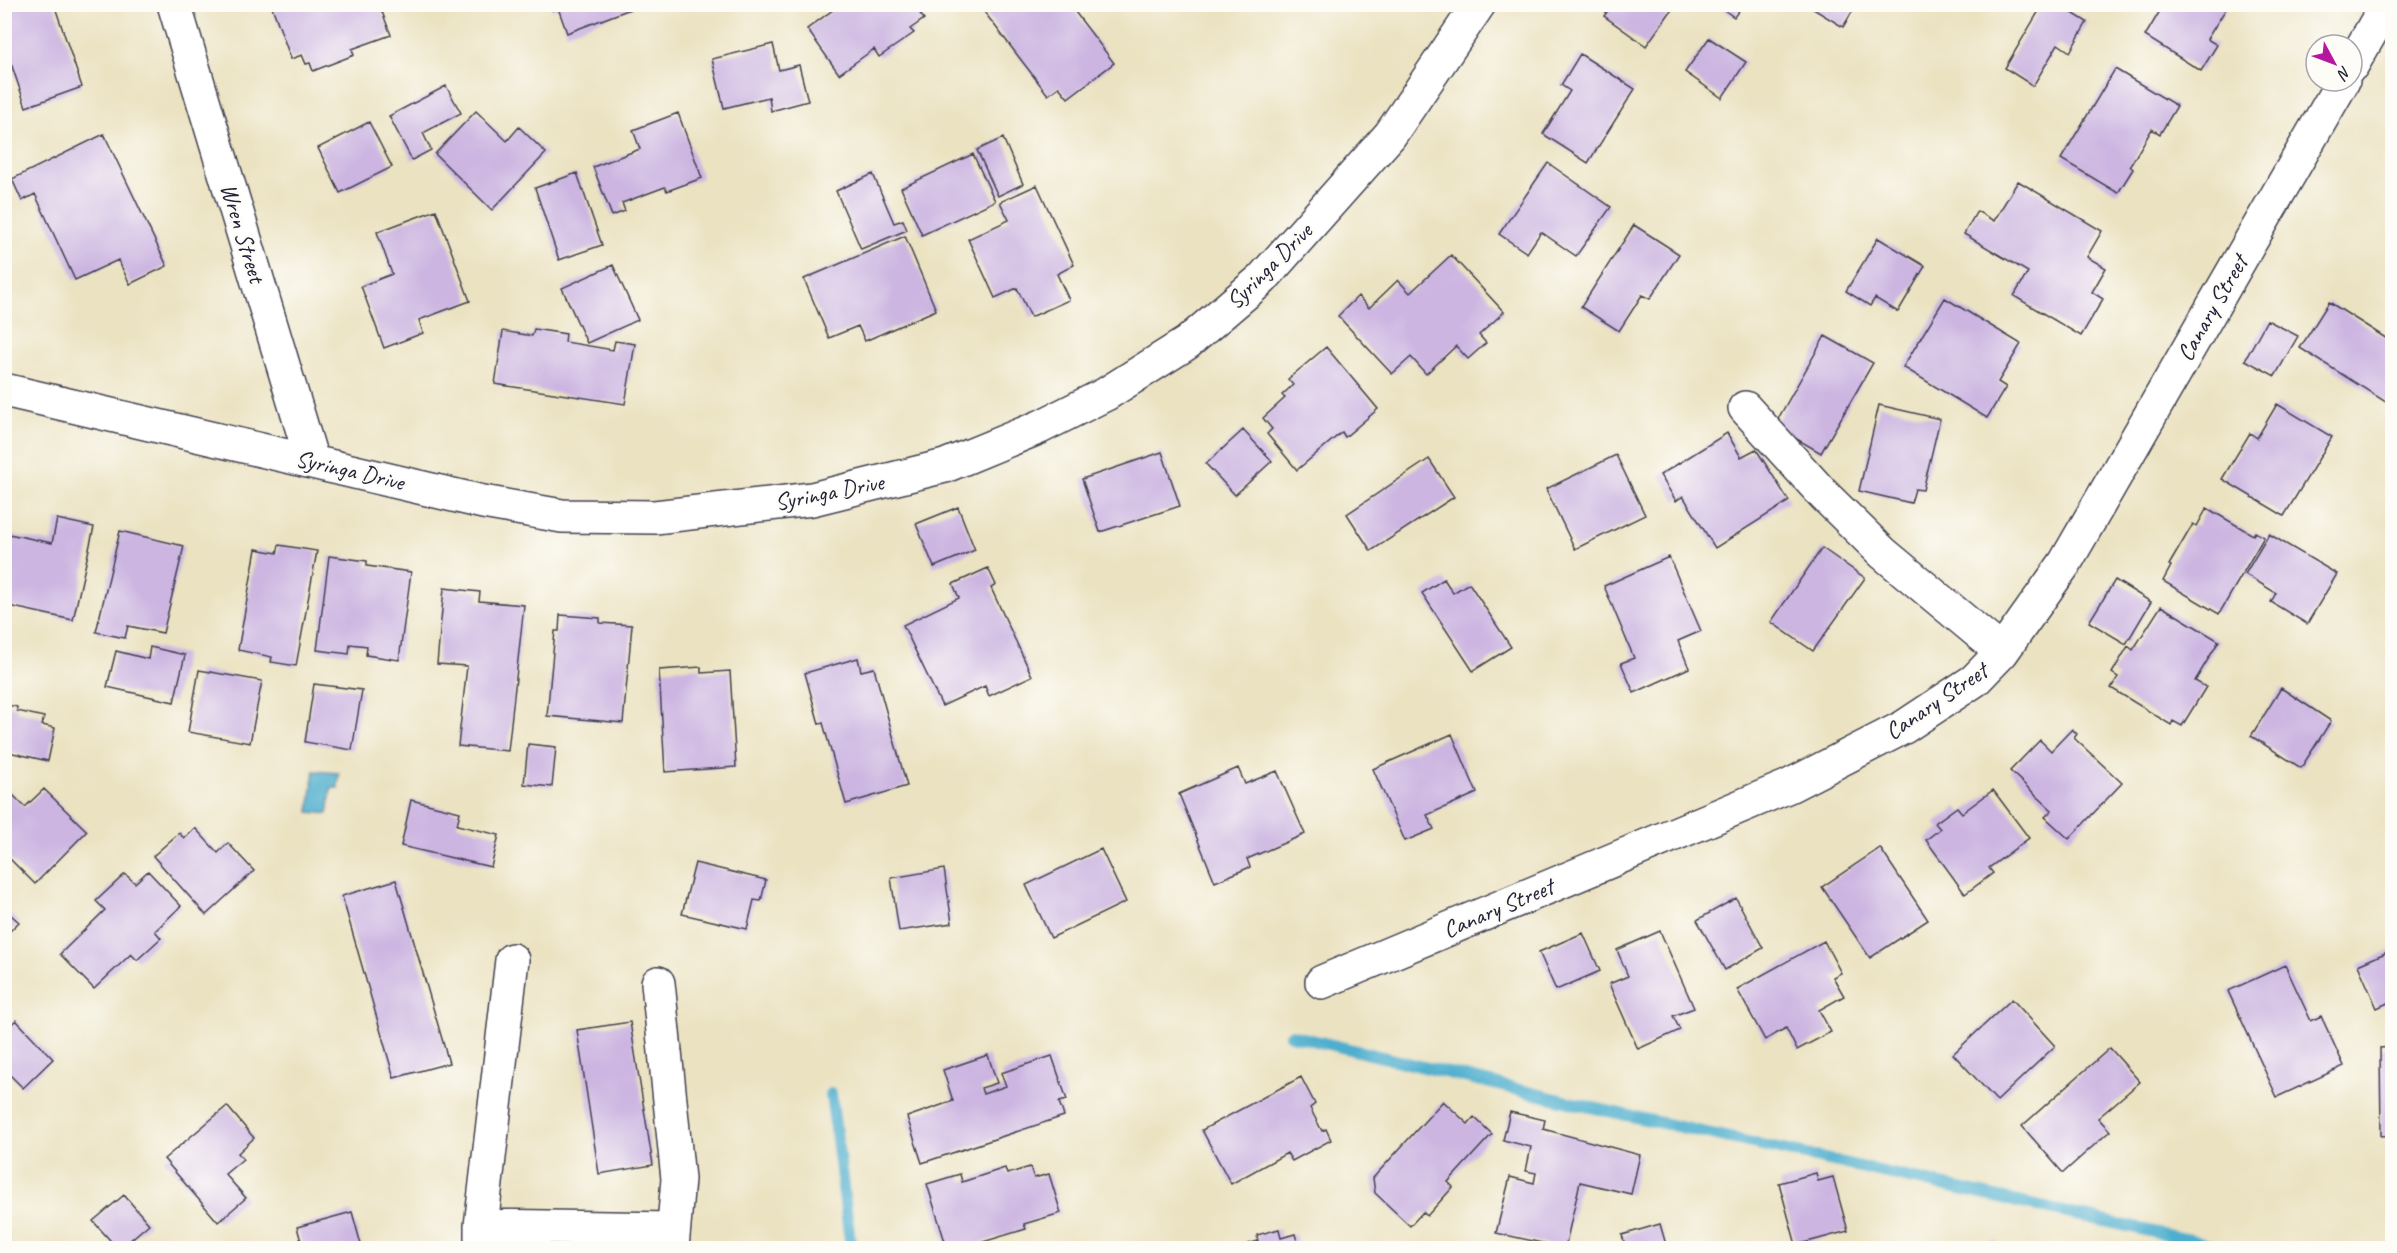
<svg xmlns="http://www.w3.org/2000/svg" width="2397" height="1253" viewBox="0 0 2397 1253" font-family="Caveat,sans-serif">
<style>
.water{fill:#4eaecd;stroke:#386884;stroke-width:1.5}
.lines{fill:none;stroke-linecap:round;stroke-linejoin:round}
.stream{stroke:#4eaecd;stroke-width:12}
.building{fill:#ccb5e1}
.minor-casing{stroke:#403f4f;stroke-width:36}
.minor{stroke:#fff;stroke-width:33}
.labels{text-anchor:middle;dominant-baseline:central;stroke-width:5;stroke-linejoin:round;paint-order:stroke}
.street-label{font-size:24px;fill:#22223b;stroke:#fdfcf7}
</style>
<rect width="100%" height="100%" fill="#fdfcf7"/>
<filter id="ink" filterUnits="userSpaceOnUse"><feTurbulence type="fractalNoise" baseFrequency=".0167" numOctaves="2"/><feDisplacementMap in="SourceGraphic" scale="12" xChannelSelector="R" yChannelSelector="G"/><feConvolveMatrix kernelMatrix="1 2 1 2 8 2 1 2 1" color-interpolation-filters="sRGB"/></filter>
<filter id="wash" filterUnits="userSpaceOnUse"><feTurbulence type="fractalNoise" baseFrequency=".008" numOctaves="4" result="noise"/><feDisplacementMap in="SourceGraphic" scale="24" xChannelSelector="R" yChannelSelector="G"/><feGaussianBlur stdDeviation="1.35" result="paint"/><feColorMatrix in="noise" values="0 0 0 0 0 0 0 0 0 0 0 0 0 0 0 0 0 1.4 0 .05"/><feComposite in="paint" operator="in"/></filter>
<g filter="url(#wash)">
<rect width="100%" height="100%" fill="#ebe2c1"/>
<path class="water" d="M314,771L339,773L338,788H331L328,814L309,812Z"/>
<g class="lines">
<path class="stream" d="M1291,1035L1594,1108L2226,1248
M831,1094L851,1248"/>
</g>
<g id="blocks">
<path class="building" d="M16,4H54L82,87L26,107L4,43V8Z
M271,4H379L391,35L352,49L354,55L313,71L310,63L306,64L302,55L291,59Z
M550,4H632L633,8L567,33L558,8L552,10Z
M841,4H913L924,19L910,29L914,33L879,57L874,49L839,74L807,29Z
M987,4H1069L1114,63L1068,98L1059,87L1048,95L982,9Z
M1613,4H1676L1646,46L1604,16Z
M1805,4H1857L1843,27Z
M2043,4H2058L2087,22L2070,52L2058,44L2033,86L2005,68Z
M2164,4H2229L2207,39L2217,45L2201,71L2145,36Z
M1717,5H1743L1734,17Z
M1709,38L1746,62L1722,98L1685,72Z
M773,44L779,70L799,65L808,101L771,111L769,97L724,108L712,59Z
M1580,54L1635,89L1588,163L1543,134L1570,91L1561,85Z
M2115,69L2177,106L2160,134L2152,129L2130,166L2133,169L2118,193L2061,159Z
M446,86L461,113L423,133L431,150L412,160L389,116Z
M476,111L507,141L519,127L546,153L492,210L435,154Z
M678,113L702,178L667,191L665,187L622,203L625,211L612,216L593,167L640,149L633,130Z
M369,122L392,167L340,193L318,148Z
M104,134L167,266L130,284L118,260L75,280L35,194L22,201L12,179Z
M1003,138L1023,184L998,196L977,150Z
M973,154L995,201L922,235L901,188Z
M1548,163L1611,207L1576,256L1541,232L1527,253L1499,234Z
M577,173L602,245L559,260L535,188Z
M873,174L894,223L903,220L907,230L861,249L836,191Z
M2018,181L2102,231L2087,257L2106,268L2092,292L2103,299L2081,336L2014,296L2028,272L1964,234L1977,211L1994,221Z
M1037,185L1074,265L1057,274L1069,300L1031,317L1017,288L995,298L968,239L1009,220L1000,202Z
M436,210L470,301L419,320L423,333L384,348L361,286L392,274L377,232Z
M1634,225L1679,254L1650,299L1642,295L1619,331L1581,307Z
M905,236L936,310L865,341L858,326L829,338L804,279Z
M1878,238L1925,266L1898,312L1875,298L1870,306L1846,291Z
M1451,255L1504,312L1479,335L1486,343L1468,359L1456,346L1426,374L1411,357L1392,374L1338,316L1358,296L1369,308L1398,280L1410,293Z
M613,265L638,320L587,343L562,288Z
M1945,298L2021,344L1998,382L2006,387L1987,418L1903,367Z
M2329,302L2392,342V406L2300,348Z
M2267,320L2298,336L2275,376L2245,360Z
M534,329L566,334L565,342L613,350L615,341L635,344L625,404L495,384L503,331L532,336Z
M1825,336L1873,363L1821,453L1774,426Z
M1326,347L1378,409L1345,437L1342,432L1297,470L1267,434L1272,429L1263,418L1285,398L1282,395L1293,385L1288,379Z
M2277,404L2332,437L2284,516L2222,479L2250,433L2257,438Z
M1879,405L1940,419L1923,490L1915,489L1911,503L1859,491Z
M1243,430L1272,461L1235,495L1206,464Z
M1727,433L1741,457L1756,449L1789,501L1715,548L1683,496L1676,501L1660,475Z
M1162,452L1180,506L1100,532L1082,479Z
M1616,455L1645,515L1575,549L1546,489Z
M1429,459L1454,497L1371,551L1347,514Z
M958,507L975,550L934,567L916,524Z
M2207,508L2253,535L2255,532L2264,537L2219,614L2163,581L2171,566L2169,565L2193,524L2197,526Z
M57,519L94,527L73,620L4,605V533L52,543Z
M120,531L184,546L163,633L128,626L125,638L96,632Z
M2269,534L2337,574L2307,624L2271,602L2276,593L2245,574Z
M279,545L317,551L296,666L271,662L272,657L238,650L256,549L277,553Z
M1822,548L1865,578L1813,651L1771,622Z
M329,556L367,561V566L411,572L399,660L366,655L367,646L350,644L349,654L317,650Z
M1669,557L1701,631L1678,641L1689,668L1634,693L1621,663L1634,658L1604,586Z
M988,568L996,585L991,588L1032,676L989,696L985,686L942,706L903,625L959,598L953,584Z
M1444,579L1453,593L1469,583L1511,647L1473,671L1422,593Z
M2115,580L2151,602L2126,644L2089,622Z
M444,588L480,592L479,601L524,605L508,751L458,746L467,666L437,664Z
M2161,606L2219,641L2195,681L2206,687L2182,726L2173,721L2171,725L2111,688L2118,677L2112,673L2128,646L2133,650Z
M560,615L600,618V623L632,625L623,723L547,716L555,631H559Z
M150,647L185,655L174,702L107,687L116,651L148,659Z
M858,658L861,671L874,668L907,786L846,804L823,723L819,724L805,673Z
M701,667V673L730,671L736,767L665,772L659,670Z
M199,670L262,681L250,743L188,732Z
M314,684L362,690L352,750L305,742Z
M2281,688L2331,721L2301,768L2251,736Z
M4,704L17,707V711L44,717L42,725L55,728L48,761L4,751Z
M2072,729L2077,734L2074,738L2122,783L2069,839L2045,817L2052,810L2010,771L2040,740L2051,751Z
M1452,734L1477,793L1427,815L1434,829L1405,841L1373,769Z
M528,744L556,747L552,787L524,784Z
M1238,768L1245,784L1277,771L1305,834L1247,859L1250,867L1215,882L1179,794Z
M4,786L25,807L44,789L87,831L35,884L8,857L4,860Z
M1993,790L2029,838L1989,868L1993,873L1965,894L1926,840L1940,829L1935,823L1957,807L1962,813Z
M411,800L460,812L457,825L499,835L491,867L401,846Z
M195,828L218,853L228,843L254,871L206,915L153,856L179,833L184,838Z
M1880,848L1928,920L1870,958L1822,887Z
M1101,849L1126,902L1051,938L1026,885Z
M695,863L766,880L761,901L754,900L747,929L682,914Z
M944,869L952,923L899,931L891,878Z
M148,871L181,906L155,931L161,938L137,960L131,954L94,989L60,954L105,910L96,901L125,874L135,883Z
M396,880L449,1063L394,1078L342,896Z
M1736,898L1763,948L1725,970L1697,920Z
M4,909L19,922L4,937Z
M1660,931L1694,1008L1673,1016L1680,1030L1638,1049L1609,984L1628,976L1617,950Z
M1583,933L1600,971L1556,990L1539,952Z
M1824,941L1841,973L1833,977L1844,996L1819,1010L1831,1032L1797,1050L1786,1028L1765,1040L1737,989Z
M2392,950V1001L2377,1008L2358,965Z
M2285,965L2311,1021L2321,1016L2344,1066L2277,1097L2228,991Z
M2012,999L2055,1046L1997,1101L1953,1054Z
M16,1020L53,1059L23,1088L4,1069V1031Z
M630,1022L653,1165L599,1174L577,1030Z
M2392,1047V1135L2381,1136L2380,1048Z
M2110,1048L2140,1082L2098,1118L2110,1131L2063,1173L2022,1126Z
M988,1055L997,1083L981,1088L983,1094L1006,1086L1001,1073L1052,1056L1067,1100L1059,1102L1064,1116L922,1163L907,1117L953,1101L943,1070Z
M1301,1077L1315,1104L1310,1108L1322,1131L1326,1129L1331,1140L1292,1161L1287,1153L1231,1184L1202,1130Z
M1443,1101L1468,1124L1474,1117L1492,1134L1448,1182L1453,1187L1427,1216L1423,1212L1410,1226L1375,1193L1373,1178Z
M227,1106L254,1138L238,1153L243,1159L225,1174L246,1198L218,1222L164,1159Z
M1510,1112L1545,1120L1543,1129L1640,1155L1631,1194L1580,1182L1565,1248L1496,1233L1510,1177L1534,1183L1536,1173L1526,1171L1531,1147L1503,1140Z
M1030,1167L1034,1178L1049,1174L1061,1213L1024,1224L1026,1229L963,1248H947L927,1184L960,1174L962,1182L1005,1168L1007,1174Z
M1816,1173L1818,1181L1833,1177L1848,1231L1796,1245L1779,1183Z
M124,1195L149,1224L121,1248H117L93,1221Z
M352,1212L362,1248H310L308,1242L302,1245L297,1227Z
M1660,1224L1667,1248H1626L1622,1235Z
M1279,1229L1281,1238L1295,1234L1299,1248H1235L1258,1241L1257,1235Z
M1996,1241L1998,1248H1971Z"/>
</g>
</g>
<g filter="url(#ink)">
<use href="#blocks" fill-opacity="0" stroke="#403f4f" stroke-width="1.5"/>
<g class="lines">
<g class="minor-casing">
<path id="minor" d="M174,4L312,461
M2352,65L2387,4
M4,390L483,502L562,516L655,517L812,499L945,466L1040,427L1106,394L1187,343L1262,279L1390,135L1479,4
M1745,408L1824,495L1883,553L2002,652
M1322,982L1789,786L1904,727L1975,680L2002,652L2065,563L2343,81
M658,983L678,1179L672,1248
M481,1226L672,1229
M481,1248V1226L512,960"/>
</g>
<use href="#minor" class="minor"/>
</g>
</g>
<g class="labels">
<g class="street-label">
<text transform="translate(243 233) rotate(73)">Wren Street</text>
<text transform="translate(1269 266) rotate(-45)">Syringa Drive</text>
<text transform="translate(2212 308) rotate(-60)">Canary Street</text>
<text transform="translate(350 470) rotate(13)">Syringa Drive</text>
<text transform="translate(829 492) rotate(-11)">Syringa Drive</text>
<text transform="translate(1936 701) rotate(-34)">Canary Street</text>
<text transform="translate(1498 908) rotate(-23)">Canary Street</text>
</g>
</g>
<rect width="2397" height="1253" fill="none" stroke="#fdfcf7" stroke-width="24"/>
<g transform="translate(2334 63) rotate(131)"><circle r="28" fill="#fdfcf7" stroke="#a5a5ac" stroke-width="1.5"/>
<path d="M0-4.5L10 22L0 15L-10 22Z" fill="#b5179e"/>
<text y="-9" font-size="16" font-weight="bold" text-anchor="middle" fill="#22223b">N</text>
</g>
</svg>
